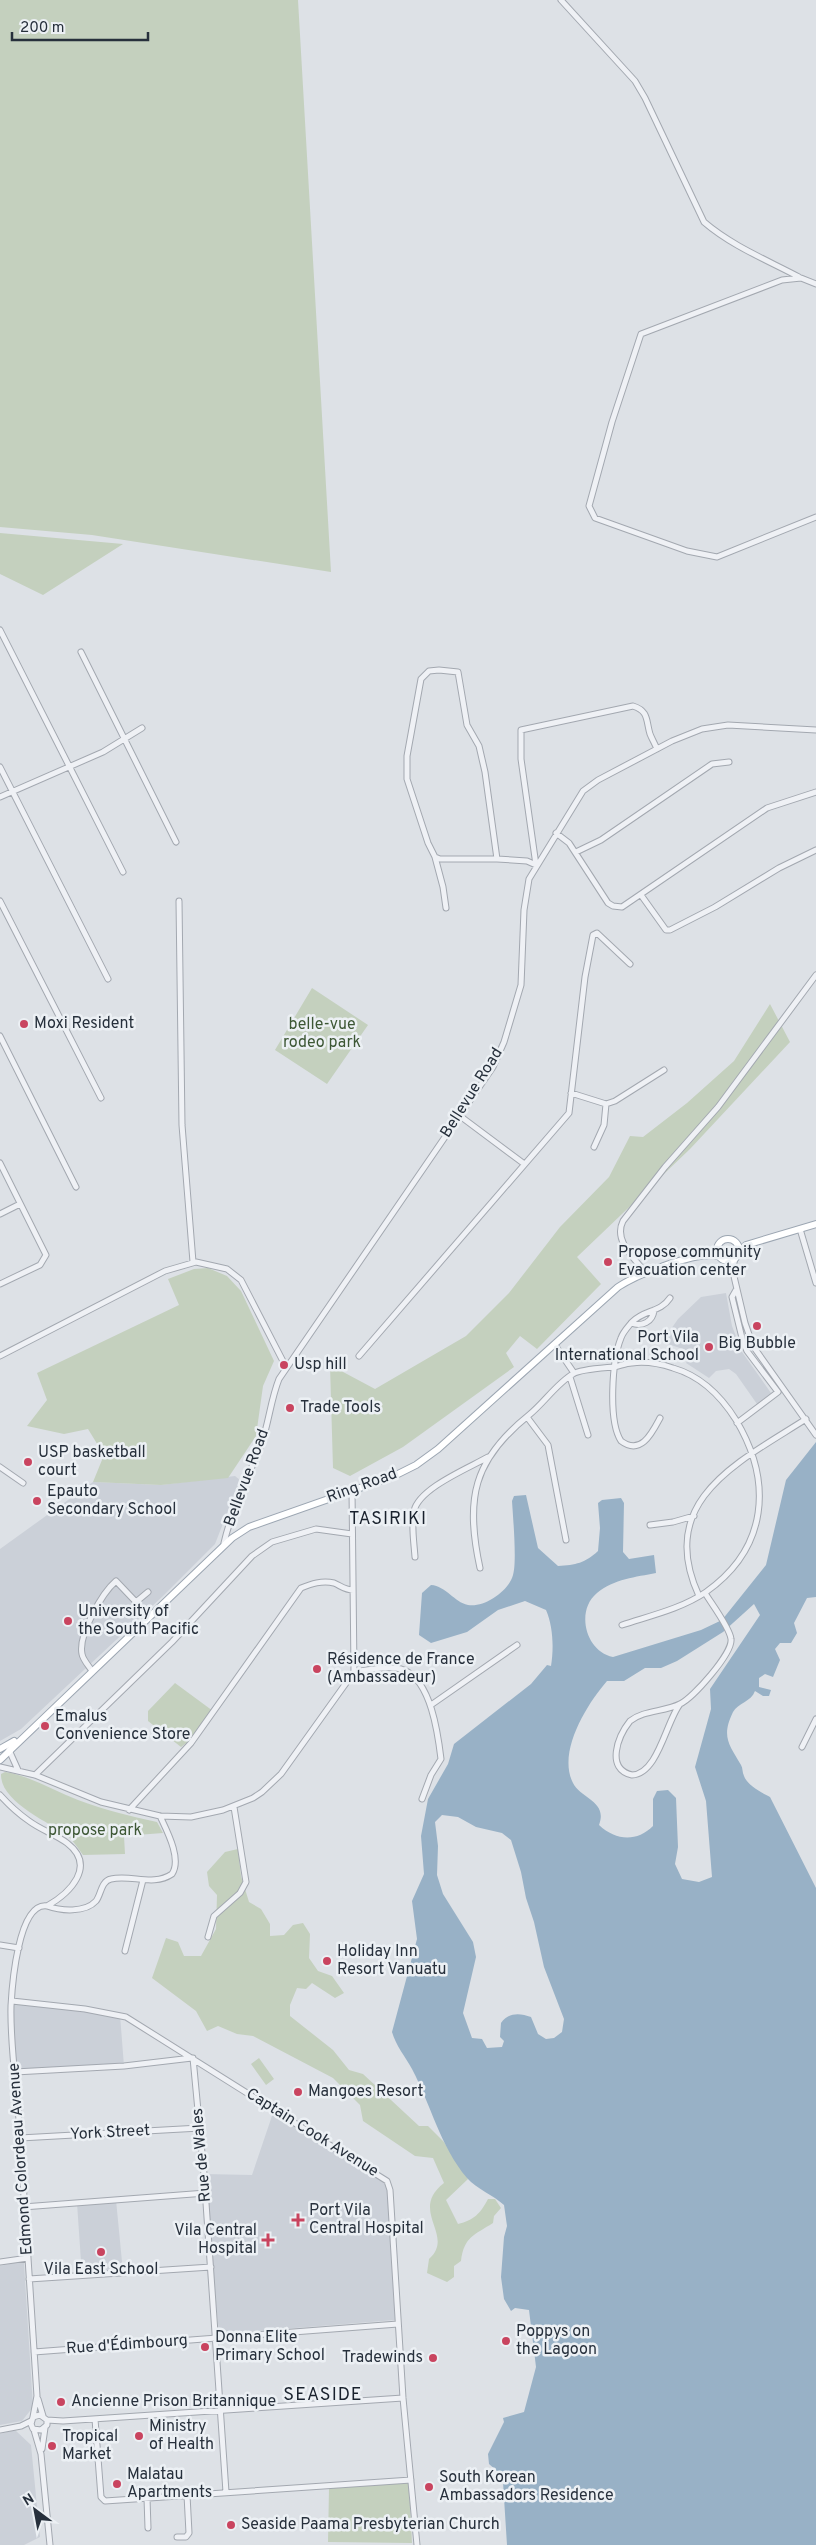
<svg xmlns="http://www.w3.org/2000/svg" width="816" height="2545" viewBox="0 0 816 2545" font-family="Overpass,sans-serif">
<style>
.built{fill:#cbd0d8}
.green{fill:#c4d0be}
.water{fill:#98b1c6;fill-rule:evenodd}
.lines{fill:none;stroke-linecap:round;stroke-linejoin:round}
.minor-casing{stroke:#a3a8b0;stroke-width:7}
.major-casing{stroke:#9ca6b2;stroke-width:8}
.minor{stroke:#eff1f5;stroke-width:5}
.major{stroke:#fff;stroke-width:6}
.poi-dot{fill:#c9445f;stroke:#ecf0f4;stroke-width:2}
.labels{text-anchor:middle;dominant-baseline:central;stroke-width:5;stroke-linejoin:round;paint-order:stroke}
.poi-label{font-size:16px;fill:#27303c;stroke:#ecf0f4;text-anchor:start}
.park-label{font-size:16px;fill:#3d5735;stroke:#ecf0f4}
.street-label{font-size:16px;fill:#27303c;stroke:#ecf0f4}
.neighbourhood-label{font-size:18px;letter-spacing:1px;fill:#19212d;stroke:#ecf0f4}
</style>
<rect width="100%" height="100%" fill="#dde1e6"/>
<path class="built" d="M726,1293L732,1326L742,1352L771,1393L757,1404L736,1374L729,1369L716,1371L709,1378L686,1363L692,1352L662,1342L678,1319L701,1297Z
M235,1476L240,1480L215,1544L163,1596L21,1729L0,1741V1549L93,1482L161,1485Z
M12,2001L120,2015L124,2066L15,2072Z
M274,2110L382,2180L387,2187L395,2320L219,2334L204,2174L252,2175Z
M116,2200L123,2272L82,2276L77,2203Z
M18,2262L24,2263L33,2407L22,2421L0,2425V2266Z
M15,2430L31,2445L40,2537L24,2545H0V2434Z"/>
<path class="green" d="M0,0H298L331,572L92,535L0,527Z
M0,533L123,544L43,595L0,574Z
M312,988L368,1025L327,1084L275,1050Z
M770,1004L790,1042L690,1149L577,1257L601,1284L537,1349L520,1336L506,1353L514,1367L403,1447L350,1476L333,1468L330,1365L375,1389L466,1336L509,1293L560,1227L609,1177L630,1136L643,1137L687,1103L734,1061Z
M208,1268L227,1276L241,1291L274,1361L263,1386L256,1436L228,1478L161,1485L93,1482L104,1455L88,1429L64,1434L27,1426L47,1400L37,1373L179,1305L168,1279L194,1269Z
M175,1683L213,1711L189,1741L181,1747L148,1721V1711Z
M5,1772C31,1776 54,1791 78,1800C104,1810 130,1816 157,1822L163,1833L124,1836L125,1854L83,1855C78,1848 74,1842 68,1836C49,1822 0,1802 1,1774Z
M238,1849L241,1876L249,1902L261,1909L270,1924V1936L284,1935L293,1925L303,1923L310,1934L309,1958L318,1971L332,1976L344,1993L335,1998L312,1983L306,1989L297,1988L290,2005V2016L333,2050L349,2070L363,2074L419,2126H428L444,2142L468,2179L446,2200L458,2224C474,2220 480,2214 488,2199H495L501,2208L494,2216L493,2223C474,2235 464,2237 461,2261L454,2266V2277L447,2282L427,2273L429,2259C456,2235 408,2211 444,2183L433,2158L415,2156L363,2121L360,2105L333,2078L253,2036L237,2034L218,2026L207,2031L196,2011L152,1978L166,1938L178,1942L184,1956H201L216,1929L217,1895L209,1886L207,1872L225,1852Z
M259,2058L274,2079L266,2085L251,2064Z
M409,2483L412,2543L328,2542L329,2488Z"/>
<path class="water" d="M816,1442V1597L807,1598L794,1623L797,1633L791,1643H780L775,1649L780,1660L773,1677L765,1674L759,1678V1687L771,1690L769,1696H763L755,1691C751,1702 738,1703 733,1712C721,1737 729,1744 741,1765C743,1768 742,1772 744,1776C747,1785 762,1793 770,1797L816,1888V2545H507L503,2482L497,2471L489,2464L488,2454L504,2422L503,2418L524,2412L536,2367L529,2310L515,2308L511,2311L504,2299L501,2277L504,2237L507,2226L504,2205C493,2195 477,2189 467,2178C440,2146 431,2105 412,2069C405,2056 396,2046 392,2032L417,1939L412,1901L424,1874L421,1836L428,1799L448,1764L454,1744L531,1684L547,1665L551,1666C554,1648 553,1626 546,1610L525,1601L498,1610L467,1632L431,1643L419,1635L422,1593L431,1585C446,1586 454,1602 468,1605C484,1608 509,1591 513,1575C517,1563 513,1516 512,1501L514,1496L526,1495L538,1548L558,1566C576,1565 585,1563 598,1551L600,1528L598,1503L602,1500L621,1498L624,1503L623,1552L629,1559L654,1555L656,1573C636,1577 614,1579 597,1593C575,1611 586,1652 613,1657L701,1630L722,1620L766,1565L786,1480ZM754,1604L760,1615L710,1689L711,1709L695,1767L706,1801L712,1877L699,1882L682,1879L675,1864L678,1847L676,1798L668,1790L657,1791L653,1799V1826C637,1842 616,1841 599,1825C608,1801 581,1799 573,1783C557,1752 587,1704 607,1681H624L645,1668H661L677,1661L723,1632ZM442,1815L458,1817L476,1827L502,1833L511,1840L521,1872L526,1898L534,1922L544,1967L564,2019L562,2032L554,2038L546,2039L538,2034L531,2017C520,2013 509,2012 501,2023L500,2037L504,2041L502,2047L487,2048L482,2039L472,2038L463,2013L476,1957L473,1942L443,1894L437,1875L438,1846L435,1822Z"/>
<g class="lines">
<g class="minor-casing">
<path id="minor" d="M561,0L635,81L645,98L704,222C732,246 767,260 799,277
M816,284L801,278L782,280L641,334L612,422L589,506L595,518L687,551L717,557L816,517
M0,630L123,872
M81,652L176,842
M0,767L108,979
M0,797L103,752L142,728
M556,833L569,843L608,903L613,906L622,907L767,808L816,792
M576,852L601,840L712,764L729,762
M435,857L428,843L407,779V756L421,679L429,671L439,670L458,672L467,725L479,746L485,772L497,859L527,861L536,865L521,759V730L633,706C649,711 646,721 650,734C652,739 655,744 657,749
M641,895L666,930H670L715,907L779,868L816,850
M0,901L101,1098
M179,901L182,1125L193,1262
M446,908L443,887L435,857L440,859H497
M0,1036L76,1187
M571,1093L606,1104L604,1125L594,1147
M606,1104L615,1101L664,1070
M460,1116L523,1163
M0,1163L46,1255L40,1265L0,1284
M0,1214L20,1204
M800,1229L816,1283
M736,1257L732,1268L745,1323L753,1346L816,1435
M726,1260L732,1268
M646,1273C635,1259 613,1241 623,1221L665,1167L718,1107L816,975
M736,1290L732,1297L743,1342L747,1351L778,1392L737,1423
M631,1323C642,1327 653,1322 654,1310
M555,1345L574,1373
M0,1356L165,1271L196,1262L227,1269L241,1280L286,1367
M359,1356L569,1113L585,977L593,935L597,933L630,964
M570,1377L588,1435
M527,1417L548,1445L566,1540
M660,1418C652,1433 641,1456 621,1441C608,1421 612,1360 621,1338C623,1332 628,1327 632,1322C645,1309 660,1313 670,1298
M0,1467L23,1483
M650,1525L673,1522L694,1516
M224,1543C232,1508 249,1476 262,1442C269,1421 271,1399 279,1379L493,1067L504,1042L521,985L524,910L529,879L583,791L598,780L672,741L702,729L728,725L816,730
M415,1557C414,1542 411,1525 414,1511C419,1488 469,1468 488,1457
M480,1568C465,1499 473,1460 529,1415C544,1403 557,1383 573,1374C581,1369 605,1368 614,1367C620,1366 626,1363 632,1363C646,1361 661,1364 673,1368C701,1376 721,1396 736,1420C773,1482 768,1548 706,1592C681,1609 649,1616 622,1625
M699,1596C655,1500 739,1462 806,1419
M92,1671C89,1666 83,1660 82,1654C78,1635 102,1593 116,1581L136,1602L148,1592
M354,1672C368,1670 390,1665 404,1670C431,1681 438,1734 441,1759L431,1775L422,1799
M680,1704C666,1722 658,1774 632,1775C605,1769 618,1736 630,1721C644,1710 664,1712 680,1704C693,1698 733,1653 731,1639C730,1628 711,1603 705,1593
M431,1705L517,1645
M802,1747L816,1719
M9,1750L18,1770
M0,1767L35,1775L101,1802L160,1816L191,1817L223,1810L253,1798L262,1792L281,1774L354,1672L352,1490
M35,1775L172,1642L252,1556L272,1542L316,1529L352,1534
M0,1795C9,1805 19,1814 29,1821C41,1830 55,1834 67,1843C97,1866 70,1893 47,1906C18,1902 12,1987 11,2006C10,2043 16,2082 19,2120C25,2212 31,2304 37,2396L33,2417
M129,1810L191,1743L301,1588C311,1584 322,1580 334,1583C341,1586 345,1590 353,1590
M47,1906C61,1911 85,1913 96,1901C101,1895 101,1881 111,1879C131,1874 153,1887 172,1874C182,1859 167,1831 160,1816
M208,1937L214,1916L240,1893L246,1882L234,1807
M0,1945L19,1948
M125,1951L143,1880
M12,2001L85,2009L126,2017L387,2181L390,2190L403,2398L417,2545
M193,2058L204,2174L226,2492
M15,2072L124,2066L192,2058
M20,2138L200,2128
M23,2207L206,2193
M0,2262L28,2258
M29,2279L211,2267
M34,2352L398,2324
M38,2399L43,2416
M95,2419L101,2497L105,2501L411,2480
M47,2420V2425L41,2430L33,2429L31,2424L33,2417L40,2415L47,2420L63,2421L403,2398
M0,2430L21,2426L31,2421
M34,2430L41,2454L50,2545
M42,2449L45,2428
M147,2498L148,2528
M177,2537H186L189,2533L187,2495"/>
</g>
<g class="major-casing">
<path id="major" d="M717 1250a11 11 0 1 1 22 0a11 11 0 1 1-22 0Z
M738,1254L746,1245L816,1224
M0,1749L14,1741
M0,1760L232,1538L249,1527L394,1476L416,1465L438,1449L618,1287C638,1274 695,1251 719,1256"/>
</g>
<use href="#minor" class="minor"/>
<use href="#major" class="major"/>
</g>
<g class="poi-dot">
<circle cx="24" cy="1024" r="5"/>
<circle cx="608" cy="1262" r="5"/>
<circle cx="757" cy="1326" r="5"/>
<circle cx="709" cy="1347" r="5"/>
<circle cx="284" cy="1365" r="5"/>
<circle cx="290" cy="1408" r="5"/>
<circle cx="28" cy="1462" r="5"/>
<circle cx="37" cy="1501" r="5"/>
<circle cx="68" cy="1621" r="5"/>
<circle cx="317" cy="1669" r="5"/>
<circle cx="45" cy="1726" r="5"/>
<circle cx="327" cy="1961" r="5"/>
<circle cx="298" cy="2092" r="5"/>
<path d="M295.5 2212.5h5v5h5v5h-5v5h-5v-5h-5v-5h5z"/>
<path d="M265.5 2232.5h5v5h5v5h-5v5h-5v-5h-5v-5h5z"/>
<circle cx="101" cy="2252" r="5"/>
<circle cx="506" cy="2341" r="5"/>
<circle cx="205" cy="2347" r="5"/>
<circle cx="433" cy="2358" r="5"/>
<circle cx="61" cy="2402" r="5"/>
<circle cx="139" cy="2436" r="5"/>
<circle cx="52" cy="2446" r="5"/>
<circle cx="117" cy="2484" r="5"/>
<circle cx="429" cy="2487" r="5"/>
<circle cx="231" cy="2525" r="5"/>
</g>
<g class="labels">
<g class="poi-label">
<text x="34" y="1024">Moxi Resident</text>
<text x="618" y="1253">Propose community<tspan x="618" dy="18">Evacuation center</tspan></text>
<text x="699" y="1338" text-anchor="end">Port Vila<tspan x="699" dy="18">International School</tspan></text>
<text x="757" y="1344" text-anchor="middle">Big Bubble</text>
<text x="294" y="1365">Usp hill</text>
<text x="300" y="1408">Trade Tools</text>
<text x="38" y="1453">USP basketball<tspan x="38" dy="18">court</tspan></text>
<text x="47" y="1492">Epauto<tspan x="47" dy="18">Secondary School</tspan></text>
<text x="78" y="1612">University of<tspan x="78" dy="18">the South Pacific</tspan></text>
<text x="327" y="1660">Résidence de France<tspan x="327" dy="18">(Ambassadeur)</tspan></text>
<text x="55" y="1717">Emalus<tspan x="55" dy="18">Convenience Store</tspan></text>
<text x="337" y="1952">Holiday Inn<tspan x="337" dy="18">Resort Vanuatu</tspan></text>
<text x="308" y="2092">Mangoes Resort</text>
<text x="309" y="2211">Port Vila<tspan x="309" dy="18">Central Hospital</tspan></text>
<text x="257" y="2231" text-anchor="end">Vila Central<tspan x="257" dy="18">Hospital</tspan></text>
<text x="101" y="2270" text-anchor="middle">Vila East School</text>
<text x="516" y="2332">Poppys on<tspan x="516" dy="18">the Lagoon</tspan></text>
<text x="215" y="2338">Donna Elite<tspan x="215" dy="18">Primary School</tspan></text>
<text x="423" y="2358" text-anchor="end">Tradewinds</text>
<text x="71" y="2402">Ancienne Prison Britannique</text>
<text x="149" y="2427">Ministry<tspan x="149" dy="18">of Health</tspan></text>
<text x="62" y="2437">Tropical<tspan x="62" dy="18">Market</tspan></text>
<text x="127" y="2475">Malatau<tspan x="127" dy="18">Apartments</tspan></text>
<text x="439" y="2478">South Korean<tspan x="439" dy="18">Ambassadors Residence</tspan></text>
<text x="241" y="2525">Seaside Paama Presbyterian Church</text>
</g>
<g class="park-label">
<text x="322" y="1025">belle-vue<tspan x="322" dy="18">rodeo park</tspan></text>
<text x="95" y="1831">propose park</text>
</g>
<g class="street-label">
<text transform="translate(472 1093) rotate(-58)">Bellevue Road</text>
<text transform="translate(247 1478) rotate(-70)">Bellevue Road</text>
<text transform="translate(362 1486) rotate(-20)">Ring Road</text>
<text transform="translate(110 2133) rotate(-3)">York Street</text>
<text transform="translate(312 2133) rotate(32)">Captain Cook Avenue</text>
<text transform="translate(202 2155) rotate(-95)">Rue de Wales</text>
<text transform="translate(21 2159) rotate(-94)">Edmond Colordeau Avenue</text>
<text transform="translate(127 2345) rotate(-4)">Rue d'Édimbourg</text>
</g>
<g class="neighbourhood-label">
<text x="388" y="1519">TASIRIKI</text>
<text x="323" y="2395">SEASIDE</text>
</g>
</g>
<g transform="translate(35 2510) rotate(328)" stroke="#ecf0f4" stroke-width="4" paint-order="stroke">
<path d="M0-4L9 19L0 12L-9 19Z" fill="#27303c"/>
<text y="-8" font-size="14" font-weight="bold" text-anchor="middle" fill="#27303c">N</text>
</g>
<path d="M12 32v8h136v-8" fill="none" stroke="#27303c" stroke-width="2.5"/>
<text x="20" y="32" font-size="15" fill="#27303c" stroke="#ecf0f4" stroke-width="4" paint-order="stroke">200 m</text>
</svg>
